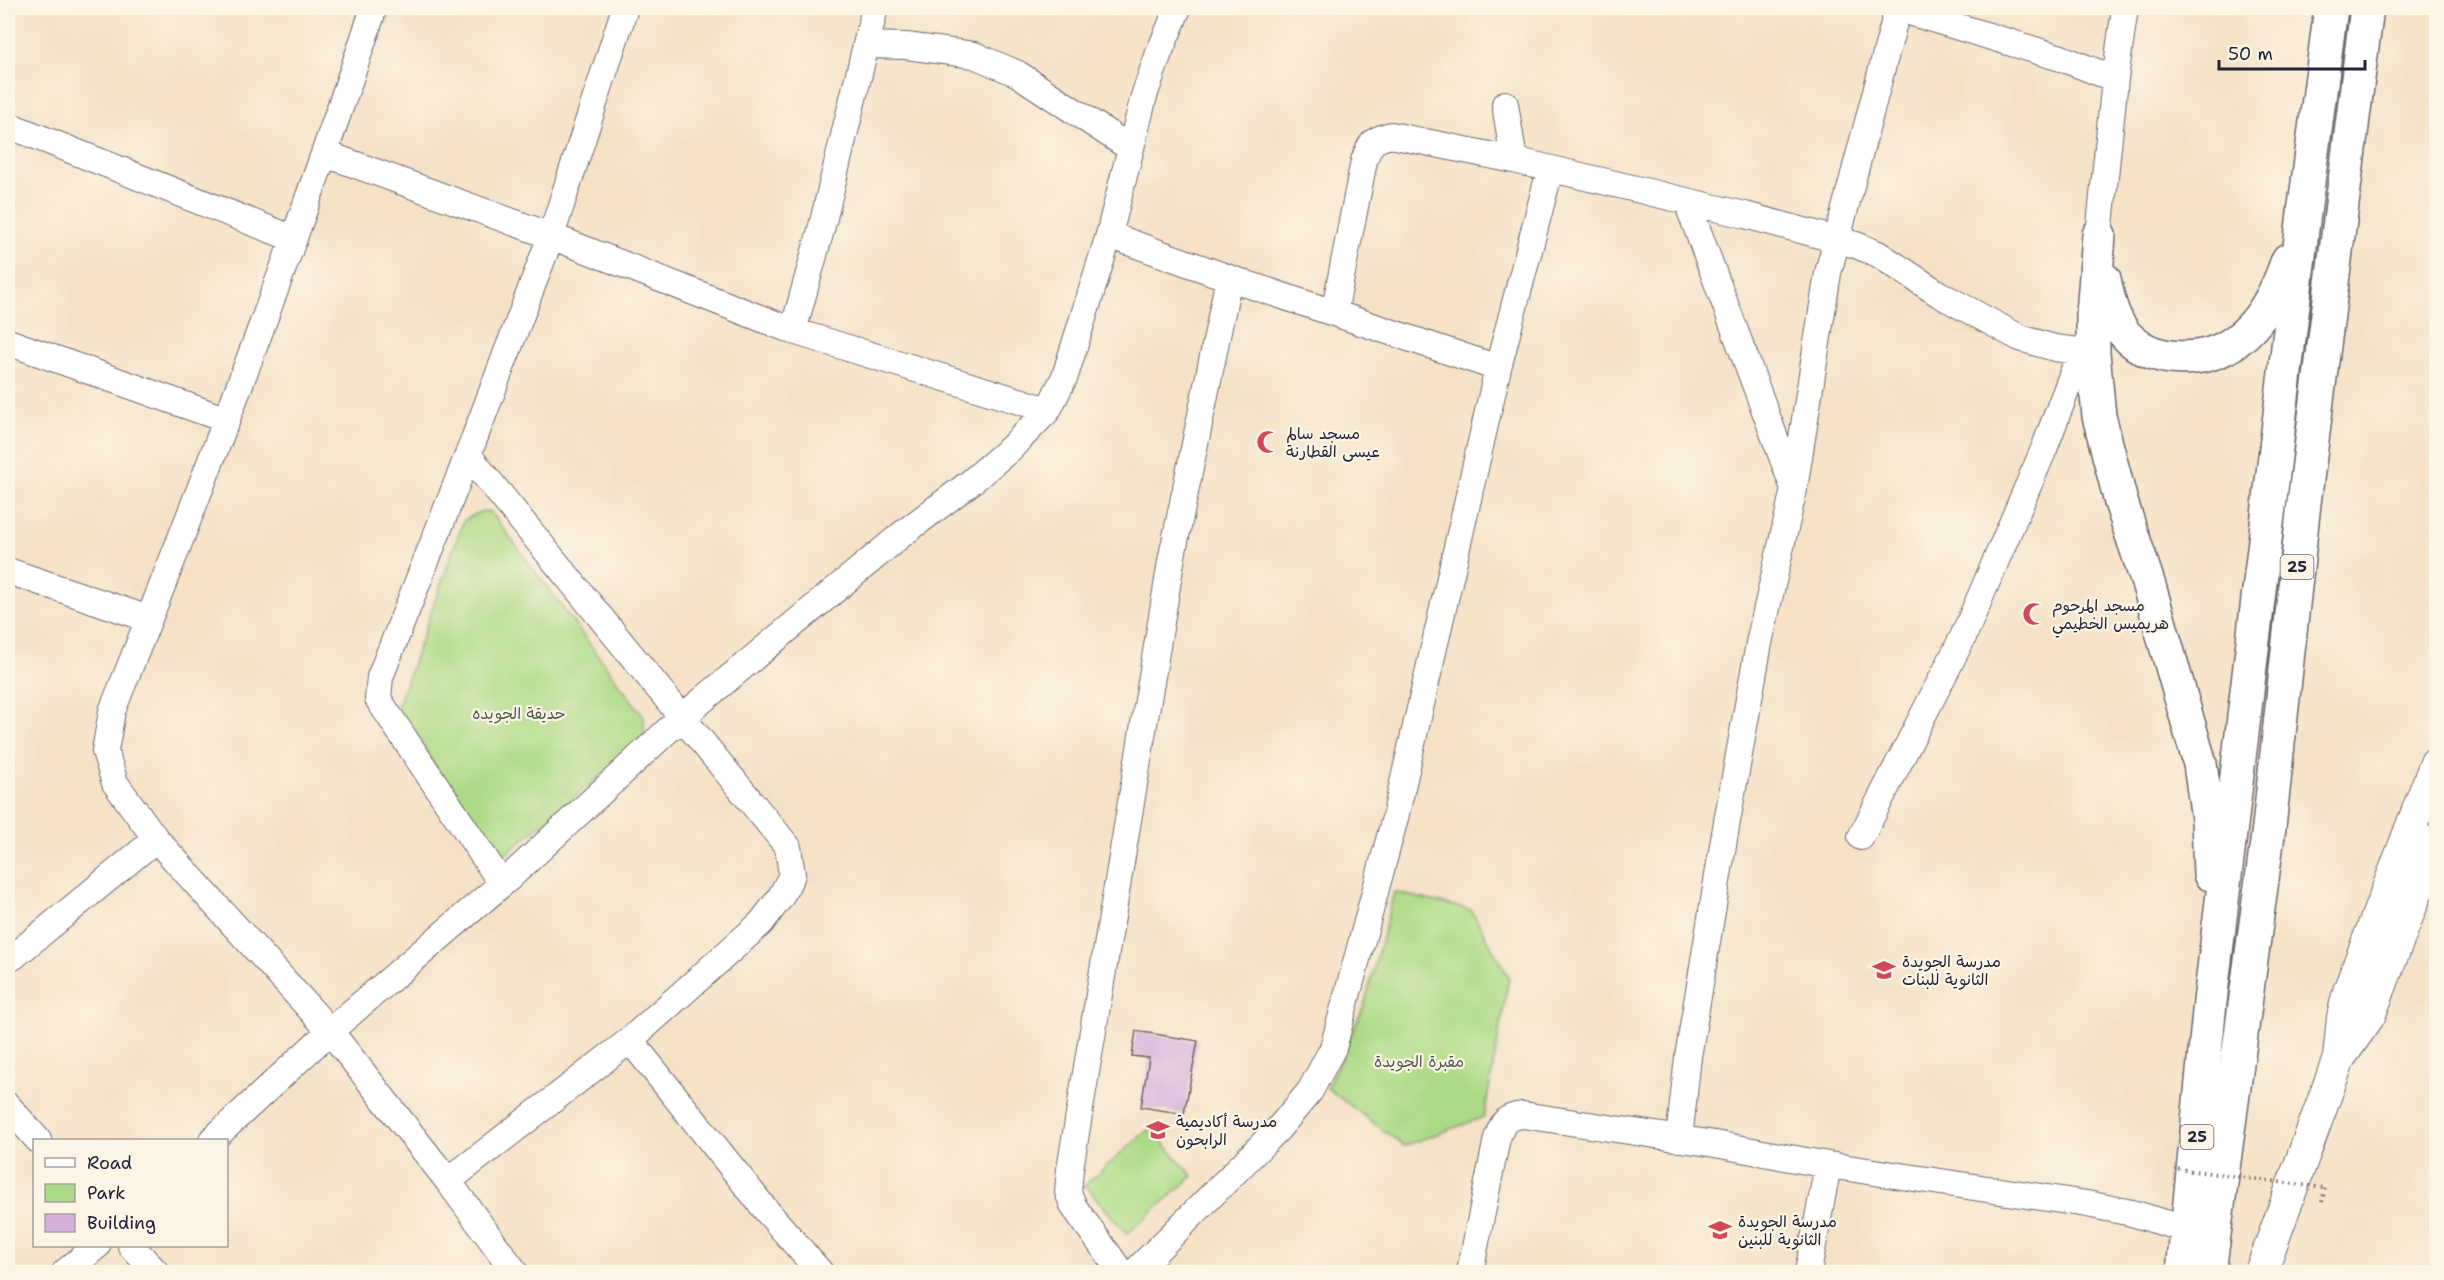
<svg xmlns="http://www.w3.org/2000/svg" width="2444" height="1280" viewBox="0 0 2444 1280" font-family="'Shantell Sans','Playpen Sans Arabic',sans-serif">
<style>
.green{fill:#adda86;stroke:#687e60;stroke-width:1.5}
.building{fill:#d4b1da}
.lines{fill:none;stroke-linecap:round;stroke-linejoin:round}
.minor-casing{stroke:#6c656c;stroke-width:28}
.major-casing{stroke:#6c656c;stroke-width:34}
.highway-casing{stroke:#6c656c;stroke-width:36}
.path{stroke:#6c656c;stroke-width:4;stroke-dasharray:1.5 4.5;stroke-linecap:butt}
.minor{stroke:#fff;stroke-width:26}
.major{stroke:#fff;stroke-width:32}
.highway{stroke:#fff;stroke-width:33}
.path-bridge{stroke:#6c656c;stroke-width:4;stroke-dasharray:1.5 4.5;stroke-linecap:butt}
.labels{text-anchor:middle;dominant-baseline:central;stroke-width:4.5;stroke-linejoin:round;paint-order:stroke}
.shield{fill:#fcf5e5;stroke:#63616e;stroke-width:1.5}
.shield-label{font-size:15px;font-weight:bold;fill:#22223b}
.poi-label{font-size:16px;fill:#22223b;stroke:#fcf5e5;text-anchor:start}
.park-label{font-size:16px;fill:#4c5952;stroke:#fcf5e5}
</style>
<rect width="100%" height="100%" fill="#fcf5e5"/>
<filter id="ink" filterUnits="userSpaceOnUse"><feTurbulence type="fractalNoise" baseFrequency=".0167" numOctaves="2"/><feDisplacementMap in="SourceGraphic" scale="12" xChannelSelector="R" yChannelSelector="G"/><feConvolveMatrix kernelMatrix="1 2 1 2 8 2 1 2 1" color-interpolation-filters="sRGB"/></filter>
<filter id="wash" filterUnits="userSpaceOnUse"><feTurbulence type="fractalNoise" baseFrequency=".008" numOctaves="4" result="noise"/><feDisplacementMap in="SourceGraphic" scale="24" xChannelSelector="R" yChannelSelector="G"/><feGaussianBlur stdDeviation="1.35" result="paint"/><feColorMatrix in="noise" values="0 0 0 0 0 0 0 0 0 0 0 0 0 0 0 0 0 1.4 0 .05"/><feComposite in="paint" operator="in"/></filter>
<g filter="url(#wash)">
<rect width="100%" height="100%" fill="#f5e2c7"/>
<path class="green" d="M483,511L491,512L644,717L645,739L499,860L397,708L463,522L469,517Z
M1394,892L1471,910L1509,978L1484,1117L1404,1146L1327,1088L1364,1006Z
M1150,1128L1193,1176L1127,1234L1085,1185Z"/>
<g id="blocks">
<path class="building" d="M1136,1031L1198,1041L1184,1114L1141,1107L1149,1058L1132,1056Z"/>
</g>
</g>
<g filter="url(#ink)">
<use href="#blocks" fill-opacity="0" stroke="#6c656c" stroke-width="1.5"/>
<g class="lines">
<g class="minor-casing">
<path id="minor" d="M374,8C295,245 206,479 112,711L105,751L115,783L156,839L330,1031L448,1181L515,1272
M1896,8L2061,58L2115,79
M867,45L906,46L974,55L1018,74L1130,148
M1505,104L1514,160
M8,125L294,239
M326,154L551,236L793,331L1048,410
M1687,202L1793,486
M1109,235L1229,278L1498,368
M2099,235L2115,79L2125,8
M1334,313L1364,161C1370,143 1372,140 1391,135L1514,160L1745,215L1856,245L1878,254L1939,294L2020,338L2055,348L2093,353
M793,331L821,230L875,8
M8,342L227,420
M8,571L149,619
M1861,837L1963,637L2044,449L2081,351
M502,884L378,699L380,677L468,455L551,236L625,8
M13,957L156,839
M630,1040L765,1209L820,1272
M8,1106L38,1140
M1679,1139L1688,1057L1726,827L1759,643L1794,489L1828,273L1898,8
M212,1140L330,1031L510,877L681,718L901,535L971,482L1012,447L1048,410L1065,376L1109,235L1144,96L1159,53L1178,8
M448,1181L630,1040L761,923L780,898L792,875L788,847L468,455
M131,1246L156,1272
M65,1272L97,1246
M1121,1272L1074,1207L1068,1192L1070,1169L1172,556L1229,278
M1135,1272L1279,1128L1310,1091L1333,1048L1395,818L1498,368L1550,170
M1470,1272L1497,1138C1504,1121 1505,1117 1523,1115L1715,1144L1828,1165L2087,1204L2132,1213L2188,1230
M1808,1272L1828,1165"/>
</g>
<g class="major-casing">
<path id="major" d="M2339,1058L2369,1016L2436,841
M2261,1272L2339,1058L2343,1017L2349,991L2436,763"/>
</g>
<g class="highway-casing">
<path id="highway" d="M2099,235L2093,315V353L2099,416L2121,502L2149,586L2200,764L2208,819L2210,874
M2104,279C2108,298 2112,319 2125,334C2152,365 2205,364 2236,341C2263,321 2277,291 2288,260
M2183,1272L2210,1002L2304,213L2331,8
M2209,1272L2269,827L2304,503L2367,8"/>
</g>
<path class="path" d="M2322,1202L2325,1188"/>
<use href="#minor" class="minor"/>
<use href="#major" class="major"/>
<use href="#highway" class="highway"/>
<path class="path-bridge" d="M2178,1169L2325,1188"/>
</g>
</g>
<defs>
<g id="mosque-bare" transform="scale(1.8)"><path d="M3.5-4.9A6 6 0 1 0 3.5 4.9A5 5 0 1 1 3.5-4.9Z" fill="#d1495b" stroke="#fcf5e5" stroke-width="2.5" paint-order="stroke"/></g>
<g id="school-bare" transform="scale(1.8)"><path d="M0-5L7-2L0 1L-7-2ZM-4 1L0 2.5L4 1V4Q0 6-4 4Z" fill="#d1495b" stroke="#fcf5e5" stroke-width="2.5" paint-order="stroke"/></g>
</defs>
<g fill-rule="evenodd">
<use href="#mosque-bare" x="1268" y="442"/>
<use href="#mosque-bare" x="2034" y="614"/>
<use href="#school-bare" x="1884" y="970"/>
<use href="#school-bare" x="1158" y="1130"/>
<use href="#school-bare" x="1720" y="1230"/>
</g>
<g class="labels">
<g class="shield">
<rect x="2280.5" y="555" width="33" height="24" rx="4.5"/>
<rect x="2180.5" y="1125" width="33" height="24" rx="4.5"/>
</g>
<g class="shield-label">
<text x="2297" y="567">25</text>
<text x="2197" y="1137">25</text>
</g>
<g class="poi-label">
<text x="1286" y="433">مسجد سالم<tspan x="1286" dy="18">عيسى القطارنة</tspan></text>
<text x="2052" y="605">مسجد المرحوم<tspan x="2052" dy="18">هريميس الخطيمي</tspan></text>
<text x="1902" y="961">مدرسة الجويدة<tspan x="1902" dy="18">الثانوية للبنات</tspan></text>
<text x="1176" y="1121">مدرسة أكاديمية<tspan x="1176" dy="18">الرابحون</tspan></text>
<text x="1738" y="1221">مدرسة الجويدة<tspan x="1738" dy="18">الثانوية للبنين</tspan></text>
</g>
<g class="park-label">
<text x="519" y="713">حديقة الجويده</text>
<text x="1419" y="1061">مقبرة الجويدة</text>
</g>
</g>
<rect width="2444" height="1280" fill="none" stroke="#fcf5e5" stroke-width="30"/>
<rect x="33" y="1139" width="195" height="108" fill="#fcf5e5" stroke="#a5a1a1" stroke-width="1.5"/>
<rect x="45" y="1158" width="30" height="9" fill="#ffffff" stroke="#a5a1a1" stroke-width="1.5"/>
<text x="87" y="1169" font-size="18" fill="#22223b">Road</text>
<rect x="45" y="1184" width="30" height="18" fill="#adda86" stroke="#a5a1a1" stroke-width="1.5"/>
<text x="87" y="1199" font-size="18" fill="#22223b">Park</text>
<rect x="45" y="1214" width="30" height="18" fill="#d4b1da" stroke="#a5a1a1" stroke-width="1.5"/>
<text x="87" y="1229" font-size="18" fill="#22223b">Building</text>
<path d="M2219 60v9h146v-9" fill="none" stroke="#22223b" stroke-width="3"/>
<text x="2228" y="60" font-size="18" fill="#22223b" stroke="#fcf5e5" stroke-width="4.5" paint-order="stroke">50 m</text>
</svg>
